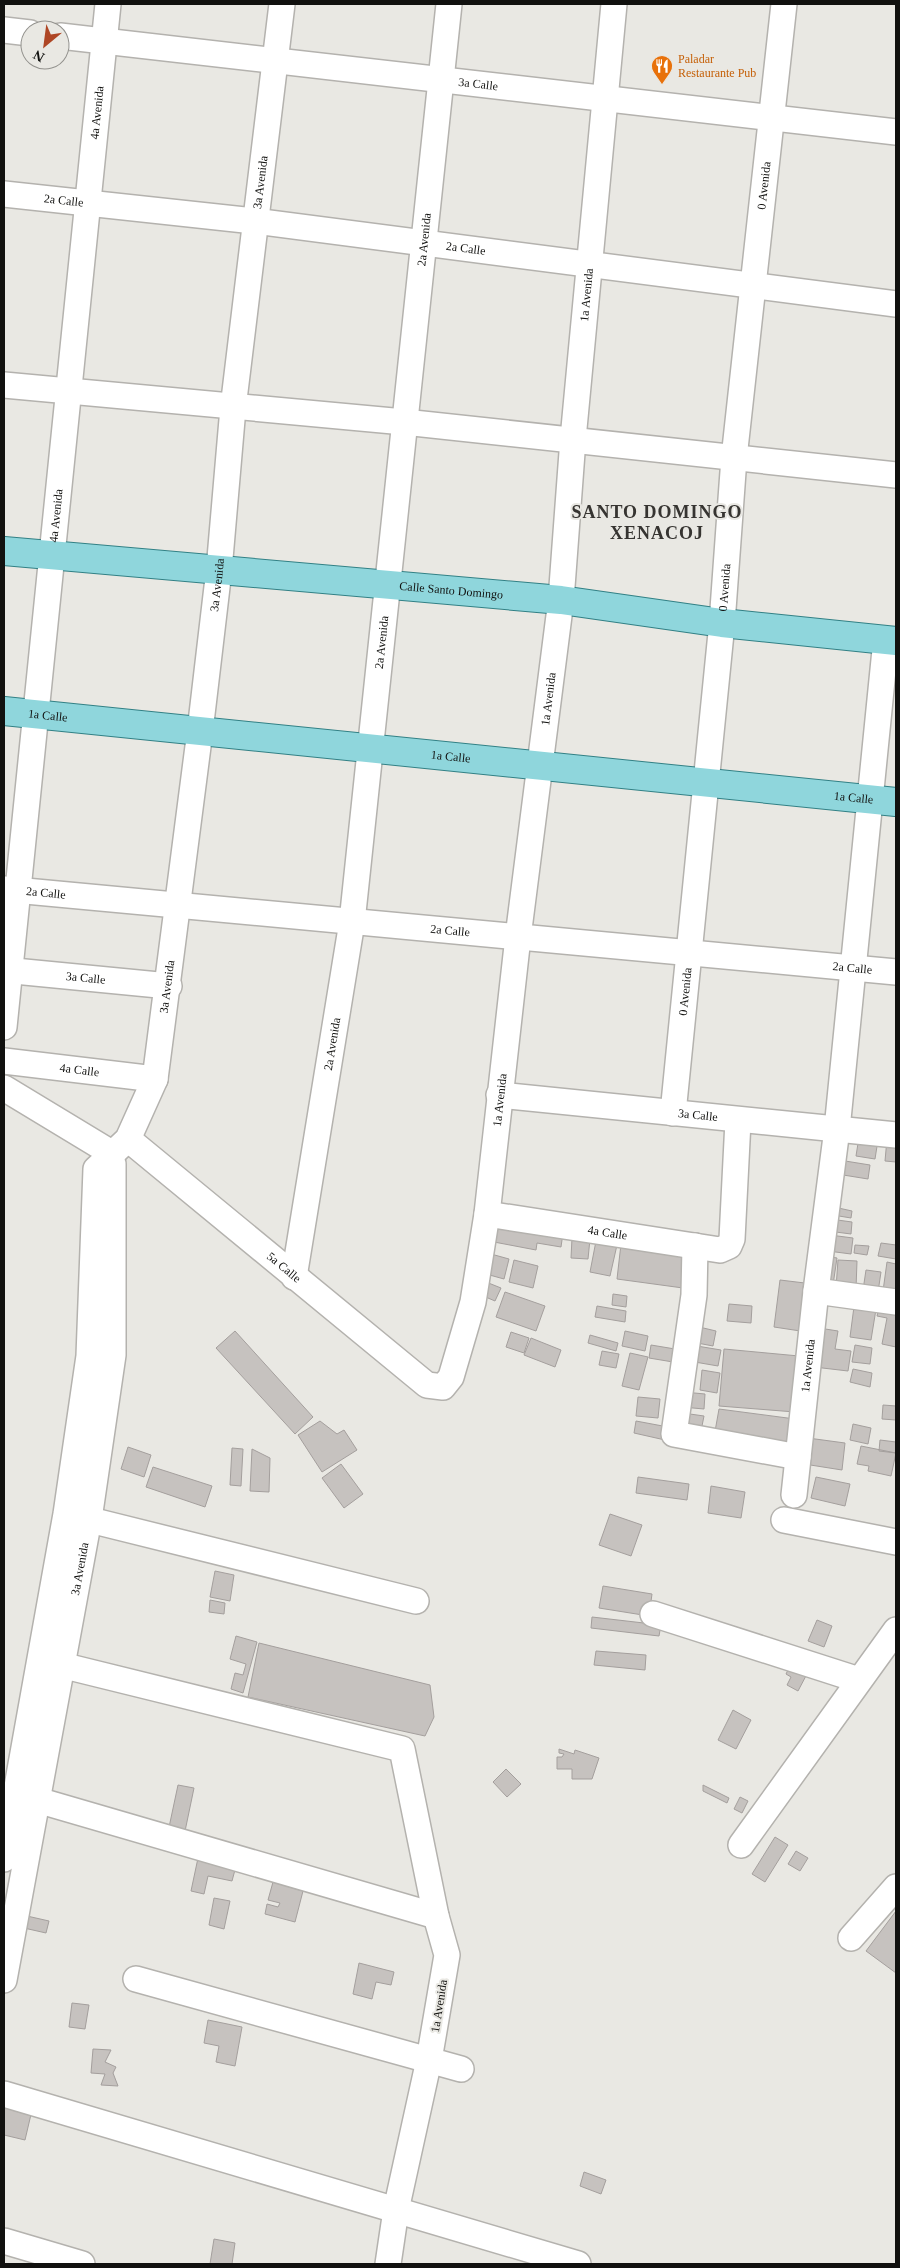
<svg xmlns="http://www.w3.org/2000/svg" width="900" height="2268" viewBox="0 0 900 2268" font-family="Georgia,serif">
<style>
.building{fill:#c6c2bf;stroke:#a49f9d}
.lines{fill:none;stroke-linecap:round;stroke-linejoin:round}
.minor-casing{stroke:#b4b2ae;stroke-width:28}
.major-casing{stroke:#328085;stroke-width:30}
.minor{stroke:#fff;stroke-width:25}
.major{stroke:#8fd6dc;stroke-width:28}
.labels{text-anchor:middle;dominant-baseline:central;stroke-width:4;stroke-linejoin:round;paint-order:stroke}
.food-label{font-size:12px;fill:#c56008;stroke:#e9e8e3;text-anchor:start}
.street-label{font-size:12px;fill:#11110f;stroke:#e9e8e3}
.district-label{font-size:18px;font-weight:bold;letter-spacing:1px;fill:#363431;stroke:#e9e8e3}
</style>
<rect width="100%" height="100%" fill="#e9e8e3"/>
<path class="building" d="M859,1137L878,1140L875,1159L856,1156Z
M887,1139L896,1140V1162L885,1161Z
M839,1160L870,1165L868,1179L837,1174Z
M834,1207L852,1211L851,1218L833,1215Z
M830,1219L852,1222L851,1234L828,1231Z
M498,1221L563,1233L561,1247L537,1243L536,1250L494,1242Z
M830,1235L853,1238L851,1254L828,1251Z
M572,1238L590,1239L588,1259L571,1258Z
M596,1241L617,1245L610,1276L590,1272Z
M881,1243L896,1245V1259L878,1256Z
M621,1244L687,1253L683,1288L617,1279Z
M855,1245L869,1246L867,1255L854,1253Z
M491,1254L509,1259L504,1279L486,1274Z
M825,1256L837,1258L833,1285L822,1283Z
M514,1260L538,1266L533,1288L509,1282Z
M838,1260L857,1261L856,1289L836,1288Z
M887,1262L896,1264V1293L883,1291Z
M866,1270L881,1272L878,1292L863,1290Z
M780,1280L813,1284L807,1332L774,1327Z
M486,1282L501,1288L495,1301L481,1295Z
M505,1292L545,1306L536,1331L496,1317Z
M613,1294L627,1296L626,1307L612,1305Z
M855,1299L877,1303L871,1340L850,1337Z
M729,1304L752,1306L751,1323L727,1321Z
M880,1304L896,1307V1347L882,1344L887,1318L877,1316Z
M597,1306L626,1311L625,1322L595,1317Z
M695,1326L716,1331L713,1346L692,1342Z
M819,1328L838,1331L835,1349L851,1351L848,1371L814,1367Z
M235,1331L313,1417L295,1434L216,1348Z
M625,1331L648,1336L645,1351L622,1346Z
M511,1332L529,1338L524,1353L506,1347Z
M590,1335L618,1343L616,1351L588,1343Z
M531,1338L561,1350L555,1367L524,1355Z
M651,1345L675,1349L673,1362L649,1358Z
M691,1345L721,1350L718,1366L689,1361Z
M855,1345L872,1348L870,1364L852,1362Z
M724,1349L799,1356L795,1412L719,1406Z
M602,1351L619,1354L616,1368L599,1365Z
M630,1353L648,1357L639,1390L622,1386Z
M853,1369L872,1373L870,1387L850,1382Z
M702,1370L720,1373L717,1393L700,1390Z
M684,1392L705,1394L704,1409L682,1407Z
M638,1397L660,1399L658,1418L636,1416Z
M883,1405L896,1406V1420L882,1419Z
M719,1409L795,1419L791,1450L714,1437Z
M683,1413L704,1416L701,1431L680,1428Z
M320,1421L337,1434L344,1430L357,1450L322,1472L298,1435Z
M636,1421L668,1427L665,1440L634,1433Z
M853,1424L871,1428L868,1444L850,1440Z
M808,1438L845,1443L842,1470L804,1464Z
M880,1440L896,1442V1453L879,1451Z
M861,1446L896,1453L891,1476L868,1471L869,1466L857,1464Z
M128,1447L151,1455L144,1477L121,1469Z
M232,1448L243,1449L241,1486L230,1485Z
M252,1449L270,1458L269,1492L250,1491Z
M341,1464L363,1494L344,1508L322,1478Z
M153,1467L212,1486L205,1507L146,1487Z
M638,1477L689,1484L687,1500L636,1493Z
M816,1477L850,1484L845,1506L811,1498Z
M711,1486L745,1492L741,1518L708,1513Z
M610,1514L642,1525L631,1556L599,1545Z
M215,1571L234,1575L230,1601L210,1597Z
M603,1586L652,1594L649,1616L599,1608Z
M210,1600L225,1603L224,1614L209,1612Z
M592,1617L661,1625L659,1636L591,1628Z
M817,1620L832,1626L824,1647L808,1641Z
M236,1636L257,1642L243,1693L231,1689L235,1673L243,1675L246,1664L230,1659Z
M259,1643L430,1685L434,1717L425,1736L248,1697Z
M596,1651L646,1655L645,1670L594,1665Z
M791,1664L808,1672L798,1691L787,1685L791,1677L786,1674Z
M733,1710L751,1720L736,1749L718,1740Z
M559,1749L574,1754L575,1750L599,1758L592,1779H572V1769H557V1757H562L564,1754L559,1753Z
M506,1769L521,1784L507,1797L493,1782Z
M178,1785L194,1788L184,1836L168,1832Z
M703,1785L729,1798L727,1803L703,1791Z
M740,1797L748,1801L742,1813L734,1809Z
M775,1837L788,1845L765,1882L752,1874Z
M796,1851L808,1858L800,1871L788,1864Z
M198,1858L236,1866L232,1881L208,1876L204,1894L191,1891Z
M273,1882L303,1891L295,1922L265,1914L267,1904L278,1907L280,1903L268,1900Z
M214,1898L230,1901L224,1929L209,1925Z
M896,1911V1973L866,1951Z
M27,1916L49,1921L46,1933L24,1928Z
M359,1963L394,1972L391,1985L376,1982L372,1999L353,1994Z
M72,2003L89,2005L85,2029L69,2027Z
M208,2020L242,2027L235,2066L216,2062L219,2046L204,2043Z
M93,2049L111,2050L105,2062L116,2067L113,2073L118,2086L101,2085L105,2074L91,2073Z
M4,2104L32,2110L25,2140L4,2135Z
M584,2172L606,2180L601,2194L580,2186Z
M214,2239L235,2243L232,2264H210Z"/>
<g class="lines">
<g class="minor-casing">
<g id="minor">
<path d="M4,30L30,33"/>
<path id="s1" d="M60,36L896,132"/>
<path id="s2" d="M4,194L254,221L896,304"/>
<path d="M4,385L404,422L896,475"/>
<path id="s3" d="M4,889L896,972"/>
<path id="s4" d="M4,970L169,986"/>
<path id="s5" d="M4,1027L108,4"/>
<path id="s6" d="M4,1061L155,1079"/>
<path d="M4,1088L113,1154"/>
<path id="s7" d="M499,1095L896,1135"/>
<path id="s8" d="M673,1113L722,623L734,458L784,4"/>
<path id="s9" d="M128,1139L427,1385L443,1387L451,1377L473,1302L487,1214L518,937L561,600L573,439L614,4"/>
<path id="s10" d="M487,1214L720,1250L729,1246L732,1239L738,1121"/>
<path d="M695,1246L694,1295L674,1434L798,1457"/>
<path id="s11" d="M294,1277L352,922L449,4"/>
<path d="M816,1291L896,1302"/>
<path id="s12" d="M794,1495L816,1291L837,1129L886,640"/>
<path d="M74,1516L416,1601"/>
<path d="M784,1520L896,1542"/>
<path d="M653,1614L859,1680"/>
<path d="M61,1665L402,1749L436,1916L447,1955L429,2060L396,2210L388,2264"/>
<path d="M20,1795L436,1916"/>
<path d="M741,1845L896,1630"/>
<path id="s13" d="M4,1859L66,1514L89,1356L96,1169L128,1139L155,1079L200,731L219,570L233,408L282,4"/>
<path d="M851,1938L896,1887"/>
<path d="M136,1979L461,2069"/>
<path id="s14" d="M4,1980L89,1519L113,1355V1164"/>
<path d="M4,2094L578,2264"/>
<path d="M4,2241L82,2264"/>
</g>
</g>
<g class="major-casing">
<g id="major">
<path id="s15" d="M4,551L561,600L722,623L896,641"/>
<path id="s16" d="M4,711L896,802"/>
</g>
</g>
<use href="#minor" class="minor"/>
<use href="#major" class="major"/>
</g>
<defs>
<g id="restaurant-pin" transform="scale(1.125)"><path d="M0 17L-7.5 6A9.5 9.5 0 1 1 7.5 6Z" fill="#e8710a" stroke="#e9e8e3"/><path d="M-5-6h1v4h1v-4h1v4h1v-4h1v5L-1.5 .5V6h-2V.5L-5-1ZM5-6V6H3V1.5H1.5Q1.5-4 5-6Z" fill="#fff"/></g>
</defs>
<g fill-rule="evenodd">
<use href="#restaurant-pin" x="662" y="66"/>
</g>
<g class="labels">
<g class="food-label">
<text x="678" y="59">Paladar<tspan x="678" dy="14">Restaurante Pub</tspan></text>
</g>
<g class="street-label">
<text stroke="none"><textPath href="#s1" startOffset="421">3a Calle</textPath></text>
<text stroke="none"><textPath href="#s5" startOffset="919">4a Avenida</textPath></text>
<text stroke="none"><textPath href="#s13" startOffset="1710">3a Avenida</textPath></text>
<text stroke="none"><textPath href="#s8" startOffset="932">0 Avenida</textPath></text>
<text stroke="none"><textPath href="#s2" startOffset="60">2a Calle</textPath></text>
<text stroke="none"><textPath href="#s11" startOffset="1046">2a Avenida</textPath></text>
<text stroke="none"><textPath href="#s2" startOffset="465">2a Calle</textPath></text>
<text stroke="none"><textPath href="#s9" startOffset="1508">1a Avenida</textPath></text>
<text stroke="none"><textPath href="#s5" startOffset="514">4a Avenida</textPath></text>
<text stroke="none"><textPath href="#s13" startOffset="1305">3a Avenida</textPath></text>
<text stroke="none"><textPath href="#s8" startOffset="528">0 Avenida</textPath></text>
<text stroke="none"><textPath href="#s15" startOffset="449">Calle Santo Domingo</textPath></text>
<text stroke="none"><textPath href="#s11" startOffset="641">2a Avenida</textPath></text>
<text stroke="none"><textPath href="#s9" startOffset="1102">1a Avenida</textPath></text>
<text stroke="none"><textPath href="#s16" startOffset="44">1a Calle</textPath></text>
<text stroke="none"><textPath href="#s16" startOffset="449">1a Calle</textPath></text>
<text stroke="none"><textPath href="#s16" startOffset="854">1a Calle</textPath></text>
<text stroke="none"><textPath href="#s3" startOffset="42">2a Calle</textPath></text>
<text stroke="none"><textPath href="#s3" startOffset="448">2a Calle</textPath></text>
<text stroke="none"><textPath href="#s3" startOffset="852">2a Calle</textPath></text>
<text stroke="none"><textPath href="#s4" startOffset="82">3a Calle</textPath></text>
<text stroke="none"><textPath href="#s13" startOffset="900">3a Avenida</textPath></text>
<text stroke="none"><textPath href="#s8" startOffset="122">0 Avenida</textPath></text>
<text stroke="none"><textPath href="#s11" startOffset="236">2a Avenida</textPath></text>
<text stroke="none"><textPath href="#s6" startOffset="76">4a Calle</textPath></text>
<text stroke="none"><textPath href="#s9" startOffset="698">1a Avenida</textPath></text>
<text stroke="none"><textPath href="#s7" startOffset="200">3a Calle</textPath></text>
<text stroke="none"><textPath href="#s10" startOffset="122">4a Calle</textPath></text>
<text stroke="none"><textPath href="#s9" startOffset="202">5a Calle</textPath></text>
<text stroke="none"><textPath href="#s12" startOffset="130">1a Avenida</textPath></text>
<text stroke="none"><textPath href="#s14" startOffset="418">3a Avenida</textPath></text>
<text transform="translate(439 2006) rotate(-81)">1a Avenida</text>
</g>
<g class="district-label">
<text x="657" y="512">SANTO DOMINGO<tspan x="657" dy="21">XENACOJ</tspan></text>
</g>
</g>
<rect width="900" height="2268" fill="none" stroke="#11110f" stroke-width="10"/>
<g transform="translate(45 45) rotate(209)"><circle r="24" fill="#e9e8e3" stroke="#93928e"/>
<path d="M0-4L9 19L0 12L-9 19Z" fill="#ae4625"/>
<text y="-8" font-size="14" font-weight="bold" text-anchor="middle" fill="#11110f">N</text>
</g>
</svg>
